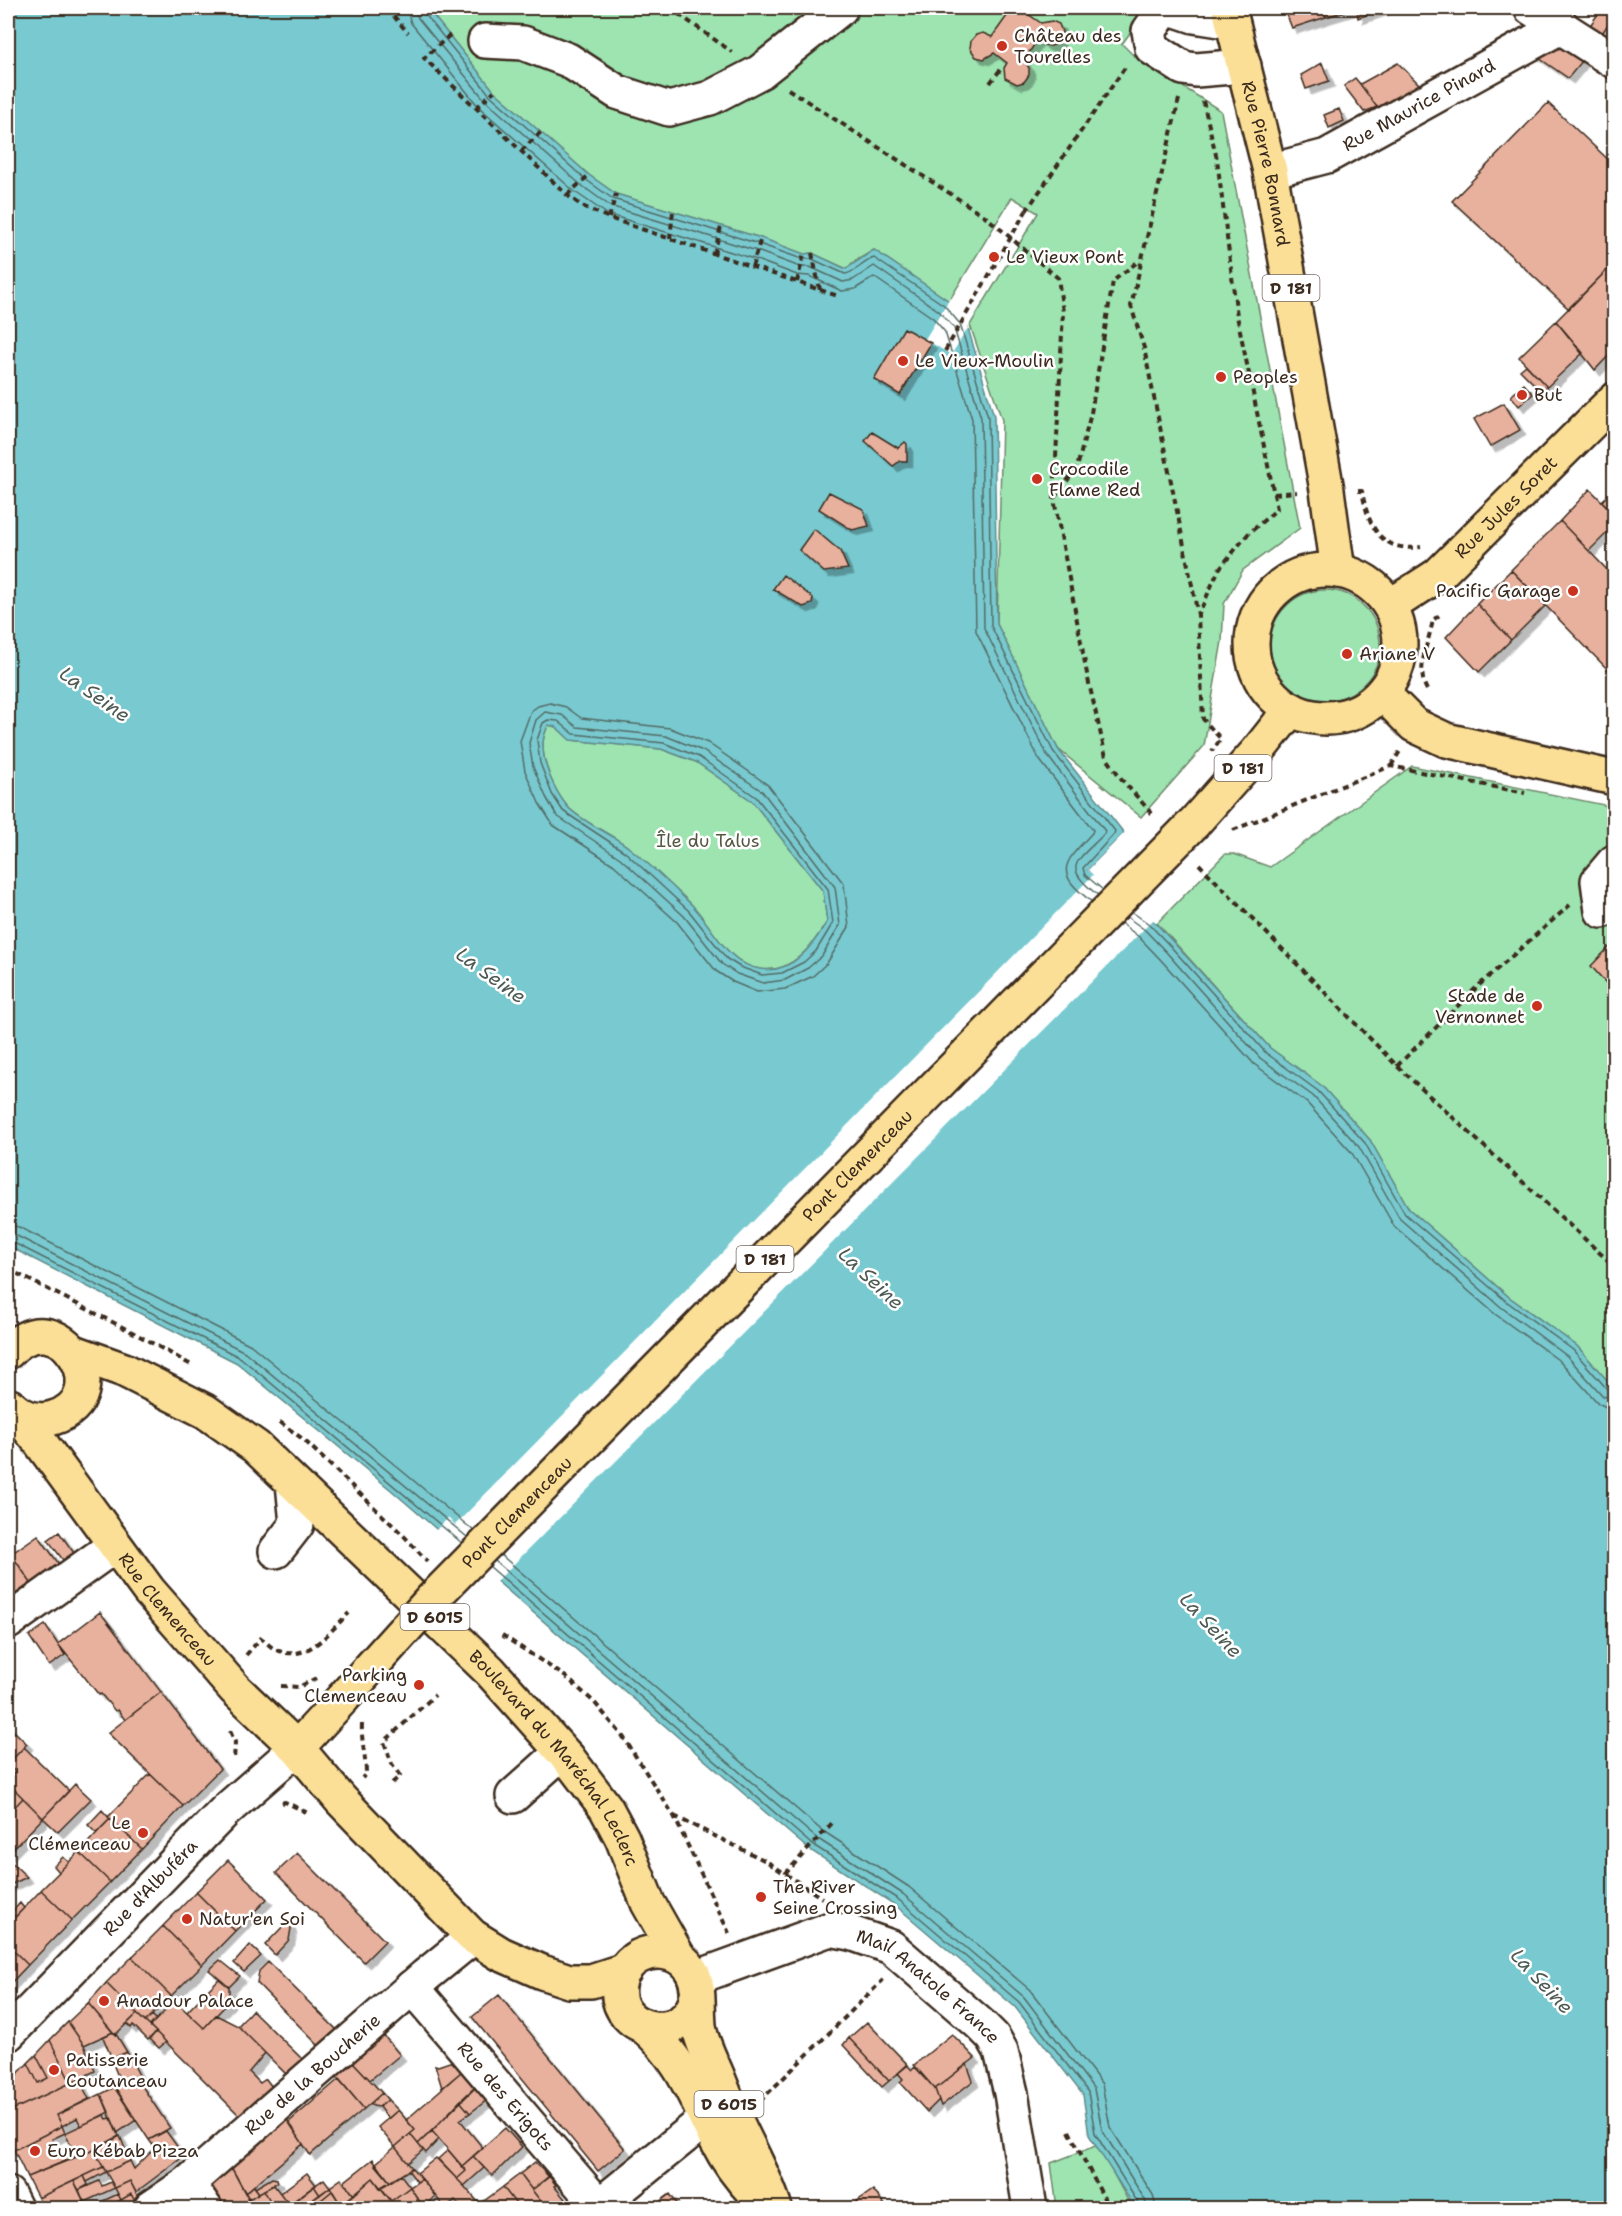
<svg xmlns="http://www.w3.org/2000/svg" width="1622" height="2216" viewBox="0 0 1622 2216" font-family="'Shantell Sans',sans-serif">
<style>
.green{fill:#9de4b1;stroke:#6c8768;stroke-width:1.5}
.water{fill:#78cad0;stroke:#608a89;stroke-width:1.5;fill-rule:evenodd}
.pier{fill:#fff}
.lines{fill:none;stroke-linecap:round;stroke-linejoin:round}
.shore{stroke:#536a65;stroke-width:1.5}
.building{fill:#e8b19e;stroke:#3b2a1e;stroke-width:1.5;filter:url(#shadow)}
.minor-casing{stroke:#3b2a1e;stroke-width:38}
.major-casing{stroke:#3b2a1e;stroke-width:38}
.path{stroke:#3b2a1e;stroke-width:4;stroke-dasharray:6 4.5;stroke-linecap:butt}
.minor{stroke:#fff;stroke-width:33}
.major{stroke:#fbdf96;stroke-width:33}
.major-bridge-casing{stroke:#3b2a1e;stroke-width:38;stroke-linecap:butt}
.path-bridge{stroke:#3b2a1e;stroke-width:4;stroke-dasharray:6 4.5;stroke-linecap:butt}
.major-bridge{stroke:#fbdf96;stroke-width:33}
.poi-dot{fill:#c8321e;stroke:#fff;stroke-width:2}
.labels{text-anchor:middle;dominant-baseline:central;stroke-width:5;stroke-linejoin:round;paint-order:stroke}
.shield{fill:#fff;stroke:#766a62;stroke-width:1.5}
.shield-label{font-size:16px;font-weight:bold;fill:#3b2a1e}
.poi-label{font-size:18px;fill:#3b2a1e;stroke:#fff;text-anchor:start}
.street-label{font-size:18px;fill:#3b2a1e;stroke:#fff}
.park-label{font-size:18px;fill:#545843;stroke:#fff}
.water-label{font-size:20px;font-style:italic;fill:#4d5a53;stroke:#fff}
</style>
<defs>
<filter id="shadow"><feDropShadow dx="5.5" dy="5.5" stdDeviation="0" flood-color="#0004"/></filter>
</defs>
<rect width="100%" height="100%" fill="#fff"/>
<filter id="ink" filterUnits="userSpaceOnUse"><feTurbulence type="fractalNoise" baseFrequency=".0167" numOctaves="2"/><feDisplacementMap in="SourceGraphic" scale="12" xChannelSelector="R" yChannelSelector="G"/><feConvolveMatrix kernelMatrix="1 2 1 2 8 2 1 2 1" color-interpolation-filters="sRGB"/></filter>
<g filter="url(#ink)">
<path class="green" d="M427,8H773L784,13L793,8H1142L1143,15L1122,44L1134,56L1221,111L1300,528L1243,570L1224,604L1222,641L1204,746L1141,817L1058,749L997,624L1002,420L970,325L1038,213L1012,197L949,301L874,250L852,263L847,269L812,253L804,254L761,238L616,194L589,175L494,91Z
M1270 645a55 55 0 1 1 110 0a55 55 0 1 1-110 0Z
M548,725L556,727L571,740L661,749L696,762L752,801L823,891L827,922C813,945 792,974 760,969C727,964 713,927 692,905C671,885 650,864 628,847C613,835 577,819 567,806C554,790 542,763 543,743C543,737 546,731 548,725Z
M1412,766L1614,807V1388L1577,1346L1509,1297L1409,1209L1370,1140L1322,1086L1270,1048L1157,923L1225,854H1234L1270,867Z
M1098,2145L1132,2208H1057L1051,2163Z"/>
<path class="water" d="M8,8H427L494,91L589,175L616,194L761,238L804,254L812,253L846,269L874,250L949,301L966,321L994,416L997,624L1058,749L1124,833L1088,870L1153,920L1270,1048L1322,1086L1370,1140L1409,1209L1509,1297L1577,1346L1614,1388V2208H1135L1089,2135L1083,2095L1015,2007L895,1905L807,1848L391,1490L237,1363L8,1246ZM548,725L556,727L570,740L661,749L696,762L752,801L823,891L827,922C813,945 792,975 760,969C727,964 713,927 692,905C671,885 650,864 628,847C613,835 577,819 567,806C554,790 542,763 543,743C543,737 546,731 548,725Z"/>
<path class="pier" d="M950,298L968,319L970,325L951,355L925,339Z
M1126,831V835L1092,870L1155,917L1159,921L1157,923L1153,920L496,1582L500,1588L435,1531L448,1518L455,1525L1093,875L1088,870Z"/>
<g class="lines">
<path class="shore" d="M406,8L411,23L479,107L575,192L607,214L754,259L797,275L809,276L842,291L855,289L874,277L933,318L945,332L972,419L976,631L1039,759L1093,830L1092,833C1063,864 1053,872 1092,902
M415,8L418,18L485,100L581,185L610,206L757,251L800,267H810L843,282L853,280L874,266L939,311L954,328L981,418L984,628L1047,755L1105,831L1104,834C1077,862 1060,866 1098,895
M423,8L425,14L490,95L585,179L613,199L759,244L802,259H812L845,274C855,273 864,261 874,258L944,305L960,324L988,417L991,626L1053,751L1115,831L1114,834L1083,868L1085,875L1103,890
M550,703L566,707L581,718L670,728L708,743L768,785L844,884L849,927L827,963L813,976L785,989L757,992L733,982L716,971L677,922L614,865L553,825L539,803L525,771L520,741L531,711L538,706Z
M545,712L562,715L577,727L666,736L703,751L762,791L835,887L840,925L822,956L808,968L785,980L763,983L737,974L722,964L684,916L620,858L557,816L546,797L533,767L529,743L536,720Z
M548,720L558,721L574,734L664,743L699,757L756,797L828,889L833,923L816,951L804,962L782,973L762,975L740,967L727,959L689,911L625,852L563,811L552,794L540,763L537,740L543,723Z
M1132,912L1149,924L1172,948L1266,1053L1318,1091L1365,1143L1405,1214L1506,1301L1573,1350L1608,1390L1614,1392
M1127,917L1145,930L1167,953L1260,1058L1313,1096L1359,1147L1400,1219L1501,1307L1567,1356L1603,1396L1614,1399
M1121,923L1139,937L1160,959L1254,1064L1307,1103L1352,1153L1394,1226L1495,1314L1561,1362L1598,1403L1606,1407L1614,1408
M8,1225L19,1227L251,1345L474,1531
M8,1234L15,1235L245,1352L467,1537
M8,1241L12,1242L241,1358L462,1543
M501,1555L820,1829L909,1887L1030,1990L1102,2084L1110,2127L1153,2195L1156,2208
M495,1561L815,1837L903,1894L1024,1997L1094,2089L1102,2130L1145,2200L1147,2208
M489,1566L810,1843L899,1900L1019,2002L1088,2092L1095,2133L1138,2203L1139,2208"/>
</g>
<path class="building" d="M1001,8H1025V12L1041,23L1052,21L1059,24L1062,32L1058,44L1051,46L1044,45L1038,39L1024,60L1029,68V75L1024,82L1017,84L1005,78L1004,68L1007,63L994,53L984,59L976,57L970,48L971,41L976,35L983,33L992,37L1007,16Z
M1284,8H1321L1326,17L1292,28Z
M1321,8H1356L1326,17Z
M1357,8H1366L1369,14L1358,18Z
M1366,8H1387L1369,14Z
M1602,8H1614V15L1601,35L1589,27Z
M1552,38L1584,59L1568,78L1533,54Z
M1322,63L1329,81L1306,89L1301,75Z
M1398,63L1424,89L1379,110L1360,84Z
M1355,78L1360,84L1377,107L1364,112L1344,86Z
M1548,103L1614,165V263L1569,309L1452,201Z
M1339,109L1344,121L1329,128L1324,115Z
M1614,263V350L1595,370L1556,321Z
M1556,321L1583,353L1547,387L1519,357Z
M904,328L931,343L900,395L874,379Z
M1526,365L1547,387L1542,392L1520,370Z
M1524,384L1533,394L1519,406L1511,396Z
M1504,403L1520,430L1490,447L1474,419Z
M872,432L898,448L905,442L907,444V461H900L893,466L865,441Z
M1590,489L1614,514V526L1589,551L1560,521Z
M1614,489V514L1602,501Z
M829,492L863,509L869,526L852,530L819,509Z
M1560,521L1614,577V676L1511,570Z
M814,529L840,551L848,569L824,572L799,550Z
M1511,570L1546,605L1511,640L1477,604Z
M783,575L813,598L812,604L803,607L773,589Z
M1477,604L1511,640L1479,672L1446,637Z
M1614,942V992L1591,966Z
M59,1532L74,1553L63,1560L48,1540Z
M38,1535L59,1564L31,1583L11,1554Z
M11,1554L31,1583L8,1599V1556Z
M100,1612L161,1692L125,1720L118,1710L115,1711L101,1694L99,1695L58,1644Z
M45,1625L65,1655L49,1666L29,1636Z
M161,1692L220,1769L183,1806L108,1733Z
M8,1725L27,1744L8,1764Z
M24,1747L69,1791L43,1818L8,1783V1780L15,1772L8,1764Z
M8,1765L15,1772L8,1780Z
M150,1774L183,1806L142,1849L108,1817Z
M8,1783L23,1798L8,1814Z
M75,1784L91,1799L58,1832L43,1818Z
M23,1798L43,1818L8,1854V1814Z
M102,1810L110,1819L96,1833L88,1825Z
M110,1819L142,1849L110,1882L79,1852Z
M79,1852L110,1882L72,1920L41,1890Z
M297,1853L385,1941L364,1962L276,1873Z
M63,1857L69,1862L59,1872L54,1866Z
M8,1859L27,1877L8,1886Z
M228,1860L267,1899L235,1931L196,1892Z
M41,1890L72,1920L28,1965L8,1945V1925Z
M196,1892L235,1931L202,1965L163,1926Z
M20,1903L24,1908L15,1917L11,1913Z
M288,1921L291,1928L289,1940L275,1955L265,1945Z
M163,1926L202,1965L171,1996L132,1957Z
M8,1945L28,1965L8,1986Z
M250,1945L261,1956L244,1972L234,1963Z
M132,1957L171,1996L145,2022L106,1983Z
M220,1960L240,1976L229,1987L209,1970Z
M268,1962L339,2032L320,2047L257,1983L259,1971Z
M219,1979L229,1987V2002L225,2006L208,1990Z
M106,1983L137,2014L115,2035L88,2003Z
M208,1990L225,2006L204,2028L187,2012Z
M499,1995L625,2149L598,2171L472,2017Z
M175,2001L204,2028L216,2015L238,2026L265,2053L249,2072L260,2083L266,2079L272,2087L239,2115L150,2026Z
M88,2003L113,2032L84,2045L68,2022Z
M252,2010L304,2061L287,2075L238,2026Z
M137,2014L156,2032L148,2040L133,2025L131,2028L127,2024Z
M152,2015L156,2019L150,2026L145,2022Z
M68,2022L84,2045L95,2071L71,2083L50,2040Z
M867,2022L908,2065L889,2081L849,2038Z
M113,2032L116,2034L127,2052L112,2059L103,2037Z
M156,2032L166,2042L159,2048L150,2039Z
M952,2034L975,2058L935,2089L914,2065Z
M384,2036L400,2055L370,2080L353,2062Z
M849,2038L889,2081L882,2087L843,2045Z
M50,2040L71,2083L8,2112V2084L28,2063L38,2083L48,2078L36,2055Z
M127,2052L139,2075L121,2084L111,2059Z
M36,2055L48,2078L38,2083L28,2063Z
M453,2061L461,2072L442,2088L435,2065L438,2066Z
M353,2062L382,2093L364,2109L336,2076Z
M967,2064L973,2081L941,2106L935,2089Z
M907,2065L912,2070L915,2067L935,2089L939,2100L927,2112L900,2082L903,2079L898,2073Z
M461,2072L475,2088L418,2144L410,2134L415,2130L406,2120Z
M136,2077L170,2128L149,2140L114,2087Z
M79,2079L89,2099L57,2115L62,2126L14,2150L8,2138V2112Z
M339,2079L364,2109L310,2155L289,2122Z
M476,2086L487,2100L470,2113L460,2101Z
M115,2087L136,2120L117,2133L101,2094Z
M382,2093L388,2100L379,2107L373,2106L371,2103Z
M101,2094L109,2112L81,2126L77,2118L62,2126L57,2115Z
M388,2100L398,2110L388,2119L379,2107Z
M460,2101L470,2113L460,2120L483,2148L462,2166L432,2131Z
M398,2110L415,2130L395,2147L378,2127Z
M104,2115L107,2119L111,2118L119,2136L94,2150L70,2159L67,2151L71,2146L65,2133Z
M286,2118L303,2144L245,2193L230,2165Z
M62,2126L65,2133L52,2139L59,2155L67,2151L70,2159L27,2177L14,2150Z
M505,2128L522,2147L492,2176L473,2156Z
M166,2131L184,2156L136,2192L130,2181L115,2188L106,2172L130,2161L134,2169L155,2148L149,2140Z
M432,2131L439,2139L426,2153L418,2144Z
M410,2134L423,2150L408,2163L395,2147Z
M120,2136L130,2161L106,2172L94,2150Z
M395,2147L412,2168L390,2182L375,2164Z
M94,2150L103,2167L38,2198L27,2177Z
M448,2150L466,2171L457,2179L438,2159Z
M473,2156L484,2168L464,2186L457,2179L466,2171L462,2166Z
M436,2158L464,2186L483,2208H462L455,2200L445,2208L417,2173Z
M373,2159L390,2182L380,2188L373,2178L354,2195L344,2182Z
M535,2162L549,2177L532,2190L520,2174Z
M229,2163L248,2197L252,2208H215L203,2184Z
M103,2167L106,2172L87,2182L84,2176Z
M412,2168L422,2179L417,2182L408,2170Z
M307,2173L316,2185L289,2205L280,2193Z
M520,2174L532,2190L546,2208H519L503,2187Z
M401,2175L410,2187L391,2201L381,2187Z
M84,2176L88,2185L79,2190L74,2181Z
M549,2176L556,2185L554,2186L570,2205L565,2208H546L532,2190Z
M272,2178L277,2179L278,2182L259,2193L255,2188Z
M373,2178L391,2201L410,2187L423,2207L284,2208L314,2186L320,2195L312,2200L316,2204L332,2191L341,2205Z
M324,2179L330,2187L320,2195L314,2186Z
M341,2179L354,2195L341,2205L330,2187Z
M422,2179L435,2196L428,2203L433,2208H424L410,2187Z
M74,2181L84,2202L69,2208H43L38,2198Z
M99,2181L102,2186L111,2182L115,2188L84,2202L79,2190Z
M130,2181L141,2203L137,2205L131,2194L121,2200L115,2188Z
M274,2185L289,2205L284,2208H277V2204L273,2206L264,2190Z
M254,2186L259,2193L251,2198L248,2197L245,2193Z
M330,2187L332,2191L316,2204L312,2200Z
M503,2187L519,2208H483L480,2204Z
M264,2190L273,2206L277,2204V2208H252L247,2198H251Z
M873,2190L887,2208H847Z
M118,2194L121,2200L103,2208H69L85,2201L88,2208Z
M131,2194L137,2205L132,2208H126L121,2200Z
M670,2194L680,2208H651Z
M121,2200L122,2203L112,2208H103Z"/>
<g class="lines">
<g class="minor-casing">
<g id="minor">
<path d="M1165,8L1149,31L1152,48L1183,68L1196,70L1244,66"/>
<path d="M1170,8L1194,16L1232,22"/>
<path d="M1531,8L1614,61"/>
<path d="M485,41L523,43L568,60L617,92L669,109L710,98L760,72L841,8"/>
<path id="s1" d="M1270,171L1327,156L1562,26"/>
<path d="M1602,911L1598,881L1614,862"/>
<path d="M276,1551L297,1524L293,1483"/>
<path d="M8,1622L114,1546"/>
<path d="M513,1796L552,1761L568,1758"/>
<path id="s2" d="M696,1980L709,1973L830,1929L851,1933L891,1947L980,2024L993,2037L1001,2051L1011,2093L1030,2208"/>
<path id="s3" d="M412,1987L599,2206"/>
<path id="s4" d="M8,2034L225,1811L297,1748"/>
<path d="M188,2183L205,2208"/>
<path d="M8,2194L15,2208"/>
<path id="s5" d="M151,2208L188,2183L425,1976L462,1946L472,1936"/>
<path d="M596,2208L706,2119"/>
</g>
</g>
<g class="major-casing">
<g id="major">
<path id="s6" d="M1229,8L1270,171L1327,490L1338,571"/>
<circle cx="1326" cy="644" r="74"/>
<path id="s7" d="M1390,606L1438,575L1614,400"/>
<path d="M1383,694L1414,725L1446,740L1614,778"/>
<path d="M1193,824L1257,752L1291,709"/>
<path d="M8,1352C59,1295 121,1397 53,1418C37,1423 22,1417 10,1406"/>
<path id="s8" d="M74,1352L124,1370L205,1411L256,1447L490,1671L568,1758L606,1808L622,1838L648,1903L678,1956"/>
<path id="s9" d="M11,1407L40,1442L149,1591L235,1689L297,1748L341,1800L472,1936L501,1954L542,1972L569,1981H591L625,1970"/>
<path d="M297,1748L342,1699"/>
<path d="M697,1995C689,2046 612,2035 619,1985C624,1949 672,1940 691,1970C702,1987 696,2013 700,2032C704,2047 711,2061 717,2075C724,2092 730,2109 738,2125C752,2155 765,2177 775,2208"/>
<path d="M642,2025C681,2056 695,2098 717,2141C726,2159 741,2179 755,2194"/>
</g>
</g>
<path class="path" d="M387,8L408,33
M670,8L732,52
M450,35L424,58L567,195L582,206L609,218L838,296
M990,83L1000,70
M788,89L985,216L1058,278L1063,312L1054,499L1088,679L1106,757L1123,781L1155,817
M1179,99L1131,306L1144,348L1198,615
M1203,101L1217,159L1237,316L1277,509L1248,534L1219,569L1198,616L1203,719L1221,739L1212,751
M476,108L494,91
M521,151L541,132
M567,195L589,175
M1026,211L1126,66
M609,218L616,194
M670,239L673,211
M812,253L820,290
M714,254L721,227
M752,267L761,238
M797,282L804,254
M1358,491H1362C1368,525 1380,553 1421,547
M1274,494L1297,492
M1054,498L1077,468L1091,413L1113,281L1140,260
M1427,690C1415,669 1429,642 1433,620L1441,614
M1391,766L1400,751
M1233,830L1391,766L1525,793
M1199,864L1397,1066L1614,1266
M1397,1066L1478,986L1570,905
M8,1269L136,1334L193,1366
M280,1422L304,1440L404,1536L427,1561
M502,1635L566,1677L594,1702L622,1735L674,1816L729,1933
M246,1655L261,1638C266,1642 271,1648 277,1650C307,1664 330,1631 349,1613
M281,1686L299,1687L316,1678
M362,1724C361,1742 366,1757 366,1774L362,1778
M230,1731L235,1742L234,1761
M392,1783L400,1776L392,1764L384,1742L435,1695
M282,1803L285,1802L308,1813
M674,1816L766,1861L822,1898
M785,1874L834,1821
M760,2101L883,1980
M1069,2131L1109,2208"/>
<use href="#minor" class="minor"/>
<use href="#major" class="major"/>
<g class="major-bridge-casing">
<g id="major-bridge">
<path id="s10" d="M342,1699L432,1599L1193,824"/>
</g>
</g>
<path class="path-bridge" d="M945,351L1026,211"/>
<use href="#major-bridge" class="major-bridge"/>
</g>
</g>
<g class="poi-dot">
<circle cx="1002" cy="46" r="6"/>
<circle cx="994" cy="257" r="6"/>
<circle cx="903" cy="361" r="6"/>
<circle cx="1221" cy="377" r="6"/>
<circle cx="1522" cy="395" r="6"/>
<circle cx="1037" cy="479" r="6"/>
<circle cx="1573" cy="591" r="6"/>
<circle cx="1347" cy="654" r="6"/>
<circle cx="1537" cy="1006" r="6"/>
<circle cx="419" cy="1685" r="6"/>
<circle cx="143" cy="1833" r="6"/>
<circle cx="761" cy="1897" r="6"/>
<circle cx="187" cy="1919" r="6"/>
<circle cx="104" cy="2001" r="6"/>
<circle cx="54" cy="2070" r="6"/>
<circle cx="35" cy="2151" r="6"/>
</g>
<g class="labels">
<g class="shield">
<rect x="1262.5" y="275" width="57" height="26" rx="4.5"/>
<rect x="1214.5" y="755" width="57" height="26" rx="4.5"/>
<rect x="736.5" y="1246" width="57" height="26" rx="4.5"/>
<rect x="400.5" y="1604" width="69" height="26" rx="4.5"/>
<rect x="694.5" y="2091" width="69" height="26" rx="4.5"/>
</g>
<g class="shield-label">
<text x="1291" y="288">D 181</text>
<text x="1243" y="768">D 181</text>
<text x="765" y="1259">D 181</text>
<text x="435" y="1617">D 6015</text>
<text x="729" y="2104">D 6015</text>
</g>
<g class="poi-label">
<text x="1014" y="36">Château des<tspan x="1014" dy="21">Tourelles</tspan></text>
<text x="1006" y="257">Le Vieux Pont</text>
<text x="915" y="361">Le Vieux-Moulin</text>
<text x="1233" y="377">Peoples</text>
<text x="1534" y="395">But</text>
<text x="1049" y="469">Crocodile<tspan x="1049" dy="21">Flame Red</tspan></text>
<text x="1561" y="591" text-anchor="end">Pacific Garage</text>
<text x="1359" y="654">Ariane V</text>
<text x="1525" y="996" text-anchor="end">Stade de<tspan x="1525" dy="21">Vernonnet</tspan></text>
<text x="407" y="1675" text-anchor="end">Parking<tspan x="407" dy="21">Clemenceau</tspan></text>
<text x="131" y="1823" text-anchor="end">Le<tspan x="131" dy="21">Clémenceau</tspan></text>
<text x="773" y="1887">The River<tspan x="773" dy="21">Seine Crossing</tspan></text>
<text x="199" y="1919">Natur'en Soi</text>
<text x="116" y="2001">Anadour Palace</text>
<text x="66" y="2060">Patisserie<tspan x="66" dy="21">Coutanceau</tspan></text>
<text x="47" y="2151">Euro Kébab Pizza</text>
</g>
<g class="street-label">
<text stroke="none"><textPath href="#s1" startOffset="164">Rue Maurice Pinard</textPath></text>
<text stroke="none"><textPath href="#s6" startOffset="160">Rue Pierre Bonnard</textPath></text>
<text stroke="none"><textPath href="#s7" startOffset="153">Rue Jules Soret</textPath></text>
<text stroke="none"><textPath href="#s10" startOffset="742">Pont Clemenceau</textPath></text>
<text stroke="none"><textPath href="#s10" startOffset="256">Pont Clemenceau</textPath></text>
<text stroke="none"><textPath href="#s9" startOffset="256">Rue Clemenceau</textPath></text>
<text stroke="none"><textPath href="#s8" startOffset="639">Boulevard du Maréchal Leclerc</textPath></text>
<text stroke="none"><textPath href="#s4" startOffset="204">Rue d'Albuféra</textPath></text>
<text stroke="none"><textPath href="#s2" startOffset="260">Mail Anatole France</textPath></text>
<text stroke="none"><textPath href="#s5" startOffset="210">Rue de la Boucherie</textPath></text>
<text stroke="none"><textPath href="#s3" startOffset="144">Rue des Erigots</textPath></text>
</g>
<g class="park-label">
<text x="708" y="841">Île du Talus</text>
</g>
<g class="water-label">
<text transform="translate(95 694) rotate(35)">La Seine</text>
<text transform="translate(491 975) rotate(36)">La Seine</text>
<text transform="translate(871 1278) rotate(43)">La Seine</text>
<text transform="translate(1211 1625) rotate(47)">La Seine</text>
<text transform="translate(1542 1981) rotate(47)">La Seine</text>
</g>
</g>
<rect width="1622" height="2216" fill="none" stroke="#fff" stroke-width="30"/>
<rect x="15" y="15" width="1592" height="2186" fill="none" stroke="#3b2a1e" stroke-width="2" filter="url(#ink)"/>
</svg>
